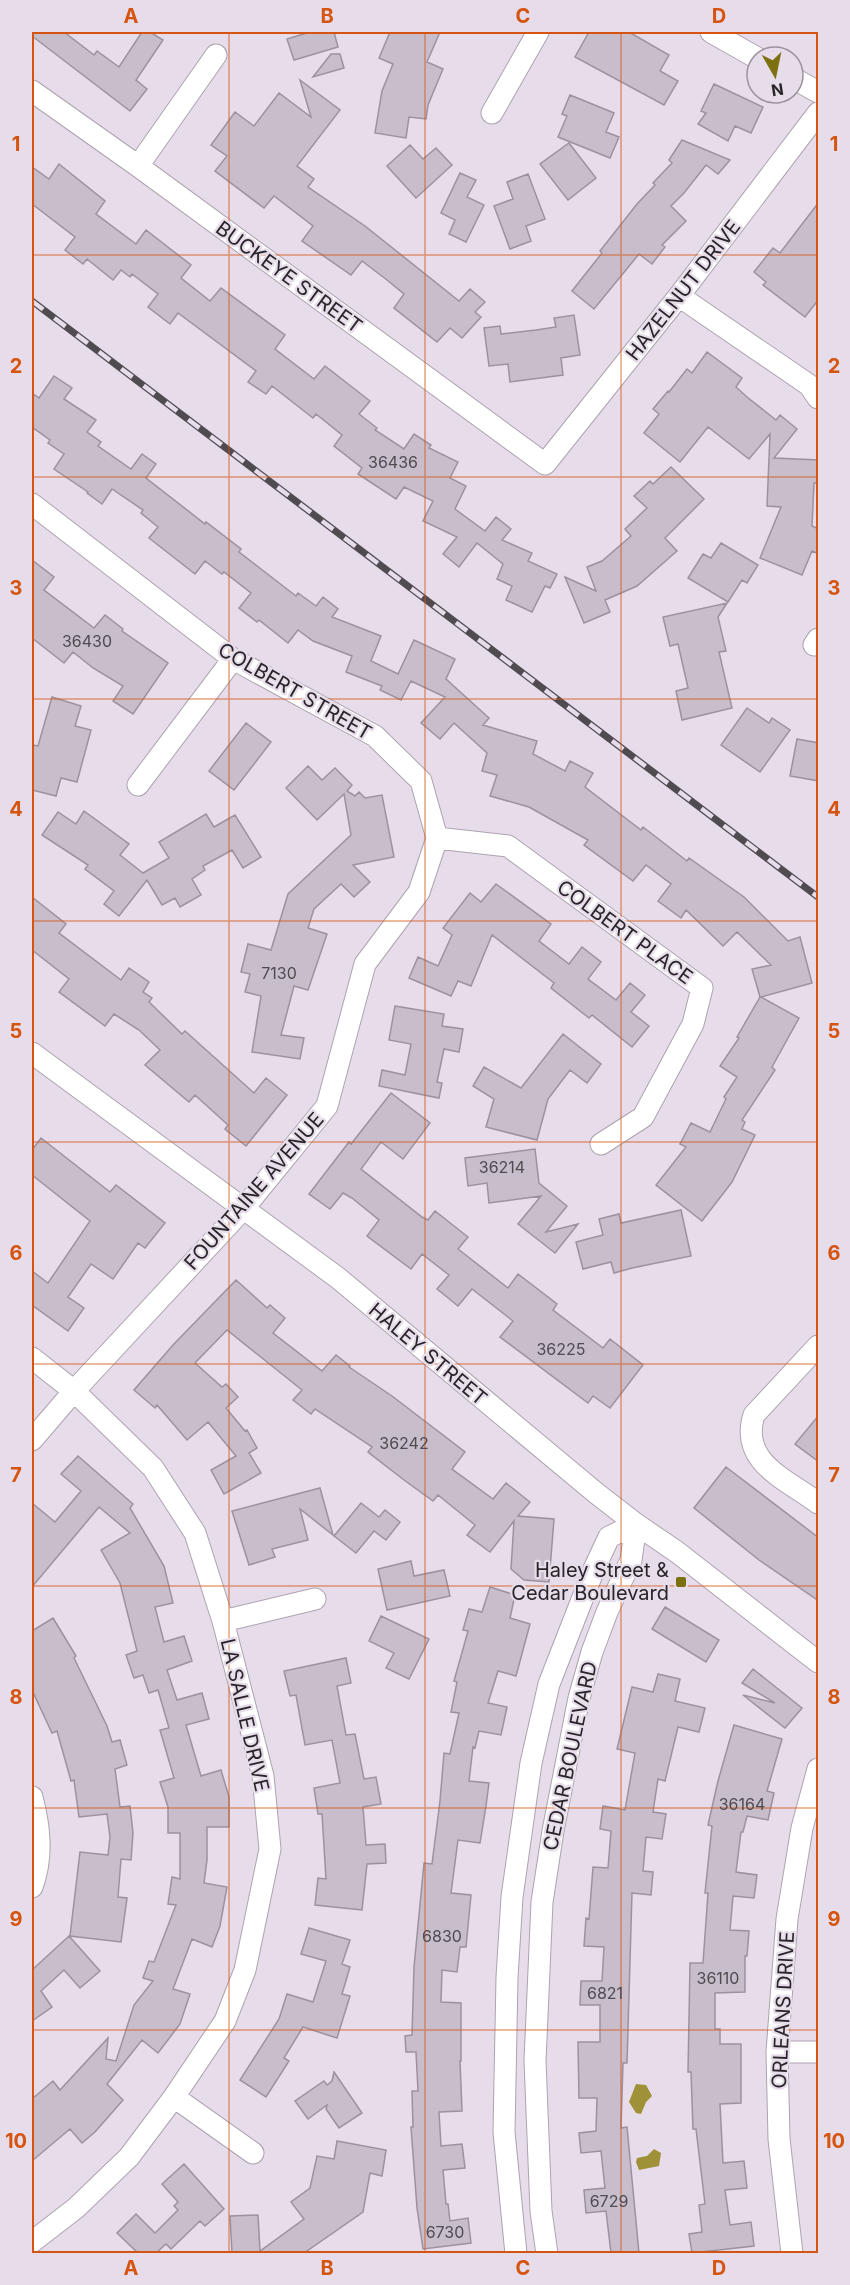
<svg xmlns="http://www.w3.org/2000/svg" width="850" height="2285" viewBox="0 0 850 2285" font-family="Inter,sans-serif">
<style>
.water{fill:#9e9137}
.building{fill:#c8bdca;stroke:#9c929f;stroke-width:1.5}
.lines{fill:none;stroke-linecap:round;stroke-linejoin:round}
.minor-casing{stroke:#ada3b0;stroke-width:23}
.minor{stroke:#fff;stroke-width:21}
.rail-casing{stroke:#504a51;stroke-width:7}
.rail{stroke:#e7dce9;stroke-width:4.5;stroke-dasharray:14;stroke-linecap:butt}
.grid{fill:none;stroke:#d5540f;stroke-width:1.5;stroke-opacity:0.55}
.poi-dot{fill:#7c700f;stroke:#e7dce9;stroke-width:2}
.labels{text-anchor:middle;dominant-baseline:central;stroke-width:4.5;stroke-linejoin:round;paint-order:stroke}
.number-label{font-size:16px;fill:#504a51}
.street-label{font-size:20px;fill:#282429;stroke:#e7dce9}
.poi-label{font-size:20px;fill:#282429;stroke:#e7dce9;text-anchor:end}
.neatline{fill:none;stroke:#d5540f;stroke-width:2}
.grid-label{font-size:20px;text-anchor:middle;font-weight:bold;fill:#d5540f}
</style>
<rect width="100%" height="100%" fill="#e7dce9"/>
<path class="water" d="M636,2084L646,2085L652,2096L646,2102L641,2114L636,2113L629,2102Z
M654,2149L661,2153L659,2166L639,2170L636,2162L637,2158L647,2156Z"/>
<path class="building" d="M32,32H64L94,55L97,51L119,67L142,32H150L163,40L136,80L147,89L130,111L32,36Z
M310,32H334L338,47L294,60L287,39Z
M390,32H440L427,62L443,69L428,105L426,119L409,117L406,138L375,133L382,91L393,64L379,58Z
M589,32H629L669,55L660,71L678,81L664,105L575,57Z
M331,54H340L344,68L313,77Z
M300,80L340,110L297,166L314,179L308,187L365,226L459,301L470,289L485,302L475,312L481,317L462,338L450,328L437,342L394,308L404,294L387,280L362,261L351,275L302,241L313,226L274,196L264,208L215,171L227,156L211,145L235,112L254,126L279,93L311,117Z
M714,84L763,107L751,133L735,126L728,141L698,124L706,113L701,111Z
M570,95L614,113L606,132L619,137L610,158L558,137L567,116L562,114Z
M682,140L730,160L718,174L706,165L684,193L671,206L686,221L662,245L665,247L652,264L639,254L594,309L572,291L602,253L600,251L637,204L655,185L653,183L672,163L669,160Z
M569,143L596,178L568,200L540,164Z
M410,145L423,159L436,148L452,165L416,198L387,166Z
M59,164L105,201L96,214L136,244L146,230L191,265L181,278L210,301L221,288L285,335L275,349L314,379L325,366L370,401L359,414L377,428L375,430L404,449L414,434L431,445L429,448L458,462L450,478L466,486L455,509L485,531L496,517L511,529L502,540L532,553L528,561L557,574L550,588L545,586L532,612L506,600L512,586L497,579L503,564L477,543L459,567L443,554L457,537L423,521L433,501L404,487L396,499L358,474L362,468L334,446L342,435L316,414L313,418L272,386L266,394L248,382L256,371L178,313L170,324L148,307L158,294L132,274L130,277L121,270L113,280L87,259L83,264L65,250L75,237L32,204V167L49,179Z
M460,173L476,180L467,197L484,205L466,242L449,234L455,220L441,213Z
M528,174L545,219L526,226L531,241L510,249L494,206L513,199L507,182Z
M819,202V299L805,317L763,285L766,282L754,272L773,248L780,253Z
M574,315L580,355L561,358L563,375L510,382L508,364L489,366L484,328L500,326L501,334L536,330L556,327L554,318Z
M707,352L742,378L736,387L747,397L776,420L780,415L797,429L774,458L819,460V483H814L812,526L819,529V554L812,551L802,575L760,558L781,507L767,506L770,434L749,459L708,427L680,462L644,433L659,414L653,409L668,391L669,392L687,369L692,373Z
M54,376L72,388L64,399L96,420L87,432L101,442L98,446L131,469L142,454L156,464L146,478L205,524L206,522L241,549L239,552L296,596L298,593L316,606L323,597L338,609L332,617L381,636L371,661L398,674L414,640L455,659L446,679L489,718L483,725L537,741L533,754L565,771L570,761L593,773L585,787L641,830L643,827L687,861L689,858L744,897L788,941L800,937L812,983L761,997L799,1018L772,1067L775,1070L742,1120L745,1122L742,1129L755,1135L732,1182L702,1221L656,1185L686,1147L680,1144L691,1123L710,1132L726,1099L724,1097L737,1077L720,1066L739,1038L737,1037L760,997L752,969L771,965L737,932L723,946L686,910L681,918L658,901L671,884L646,865L633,881L584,845L588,840L529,807L490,796L497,775L482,771L487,753L454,723L440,739L421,723L445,697L411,681L401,700L380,690L382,686L346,672L352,656L313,641L298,630L288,643L259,620L257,622L239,608L251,593L224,572L222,574L205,561L195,574L149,538L158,527L141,513L143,510L112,489L102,504L87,493L88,492L54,469L64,454L48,443L50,440L32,427V393L39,398Z
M671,467L704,499L665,538L677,551L637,586L605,600L610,612L584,623L565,577L596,591L587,567L602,561L631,536L625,529L647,508L634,496L650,481L653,484Z
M721,543L758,565L747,583L742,580L728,602L688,578L703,554L711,558Z
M32,560L54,577L44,590L94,628L105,615L123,629L122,631L168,663L133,714L113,701L123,686L93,668L73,652L64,663L32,638Z
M727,603L718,617L726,651L719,652L732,708L682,720L676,691L688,688L678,644L670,646L663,617Z
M52,697L81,706L75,726L91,730L77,782L61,778L56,796L32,790V745L38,746Z
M747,708L769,723L772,718L790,730L760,772L721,745Z
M246,723L271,742L234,790L209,771Z
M797,739L819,743V781L790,776Z
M308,766L322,780L335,768L352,785L347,791L355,796L359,792L365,798L382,795L394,857L353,865L370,882L354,897L341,884L314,909L308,928L327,934L308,990L294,986L281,1035L304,1038L300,1059L252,1052L261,996L245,992L250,974L241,972L248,944L271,950L288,894L351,835L344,794L317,820L286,788Z
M84,811L129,844L120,855L143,873L169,858L159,842L206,814L214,827L235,815L261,857L243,868L232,850L203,866L205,870L192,879L201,895L180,907L175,898L162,905L147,880L119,916L104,904L114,891L85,869L88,865L42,835L58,812L76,824Z
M496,884L551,924L539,941L569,964L582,947L601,962L588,979L616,1000L630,983L645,995L631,1012L649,1026L632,1047L592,1015L589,1018L551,988L554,983L492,935L471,986L458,981L451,996L409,978L418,957L438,966L452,935L443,928L470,893L481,902Z
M32,897L66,924L59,933L121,980L129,968L149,982L143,992L152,998L149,1002L182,1034L185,1031L254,1093L266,1078L287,1095L246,1146L225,1129L228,1125L195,1095L189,1102L145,1065L160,1050L139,1030L114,1014L105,1026L59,992L69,979L32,950Z
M395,1006L444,1014L442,1026L463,1029L459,1052L444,1049L437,1082L442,1083L439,1098L379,1086L382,1070L405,1075L411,1044L389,1040Z
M563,1034L601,1064L587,1083L570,1070L548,1099L537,1140L486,1127L494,1099L473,1086L484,1067L521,1088Z
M391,1093L430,1123L403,1159L381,1142L361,1169L422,1217L428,1220L435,1211L468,1237L458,1249L508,1288L518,1274L557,1304L553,1310L603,1348L610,1339L643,1365L610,1408L593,1396L588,1403L500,1337L513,1321L472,1289L458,1306L437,1289L449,1275L422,1254L411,1269L367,1236L379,1220L352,1198L343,1193L330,1209L309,1194L349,1142L351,1144Z
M41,1138L110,1192L116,1185L165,1223L145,1248L138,1243L113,1279L91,1264L68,1297L84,1308L68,1331L32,1305V1271L48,1283L90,1221L32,1175V1150Z
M535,1149L539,1183L567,1206L546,1232L578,1224L555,1253L518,1224L541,1196L489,1203L487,1183L468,1186L465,1158Z
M681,1210L691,1256L632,1268L614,1273L611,1262L583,1269L576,1242L603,1235L599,1219L619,1214L621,1223Z
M236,1280L267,1308L270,1305L285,1318L273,1333L322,1371L336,1355L350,1366L349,1367L392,1396L465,1452L452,1469L493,1499L506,1483L530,1502L518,1516L554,1519L549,1582L524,1580L511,1569L514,1521L490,1552L467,1535L475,1525L438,1495L433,1501L404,1480L368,1452L372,1447L315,1409L311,1414L293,1400L302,1390L227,1330L195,1363L222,1387L226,1384L238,1397L226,1408L245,1431L247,1430L257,1448L249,1453L261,1473L224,1494L211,1470L236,1456L208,1422L187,1440L157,1405L155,1408L134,1390L173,1345Z
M819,1415V1462L795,1444Z
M78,1456L133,1504L130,1508L164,1566L173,1603L155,1607L164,1642L184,1636L192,1661L167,1670L177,1700L202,1693L209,1719L186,1725L201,1776L221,1770L229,1797V1827H207V1860L204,1883L227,1887L220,1926L212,1947L192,1939L173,1989L190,1994L180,2024L158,2053L142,2040L107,2084L123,2100L95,2132L82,2143L70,2129L32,2161V2099L53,2081L60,2090L108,2038L106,2059L116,2061L134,2005L153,1981L143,1978L149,1961L154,1962L176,1905L168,1904L172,1877L180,1879V1833H168V1807L160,1782L174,1778L160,1730L169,1728L158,1690L149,1693L143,1675L134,1678L126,1655L137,1651L120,1583L101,1550L130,1533L99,1507L32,1587V1503L55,1522L81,1491L61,1474Z
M726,1467L819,1538V1601L759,1560L694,1508Z
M320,1488L333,1535L300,1509L308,1540L272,1549L275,1557L249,1565L232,1511Z
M361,1503L379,1517L385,1510L400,1522L386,1540L374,1531L356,1553L334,1536Z
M411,1561L414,1576L444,1570L450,1596L387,1610L378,1569Z
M490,1587L515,1595L510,1618L530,1624L516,1676L498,1671L488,1703L507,1707L501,1735L479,1731L475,1748L473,1747L469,1781L489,1783L486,1806L480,1843L458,1840L451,1893L471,1895L466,1947H460L457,1972L442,1970L441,2002L461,2003V2061H460L462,2111L439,2112L441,2146L462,2144L465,2168L443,2170L446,2204H448L450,2221L468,2218L471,2243L423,2249L417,2208L411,2127H413L412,2091H418L416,2052H406L405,2036L412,2035L414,1967L424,1863L432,1864L440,1801L444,1753L450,1754L459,1713L451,1712L457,1682L454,1681L468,1631L463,1630L469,1609L482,1612Z
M665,1607L719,1640L706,1662L652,1629Z
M381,1616L429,1639L409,1679L386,1668L394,1653L369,1641Z
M53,1618L76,1656L74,1658L107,1726L112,1742L120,1740L127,1765L115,1769L120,1807L130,1806L133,1833L131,1860L121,1859L118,1897L127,1898L121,1942L70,1936L80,1852L108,1855L110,1837L107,1814L79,1817L74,1780L71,1781L57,1731L52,1733L32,1690V1631Z
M346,1658L351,1683L337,1686L346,1735L355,1734L364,1779L376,1777L381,1804L363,1807L366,1845L385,1844L386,1863L367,1864L362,1910L315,1905L318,1878L326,1879L322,1814H318L314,1788L340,1783L332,1740L305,1745L296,1695L290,1696L284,1671Z
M753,1669L802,1708L785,1728L743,1695L775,1703L742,1683Z
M658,1674L680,1679L675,1701L705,1708L699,1732L678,1727L665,1781L658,1779L653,1812L666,1814L662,1839L646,1837L643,1871L653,1872L651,1895L632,1893L627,2063H623L621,2128L627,2127L639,2253H611L606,2211L586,2213L584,2190L605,2188L601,2151L581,2153L579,2133L596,2131L597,2098H579L578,2042H600V2005H580L581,1981H602L604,1947L584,1946L586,1918L589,1919L593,1867L608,1868L611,1831L600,1829L603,1806L625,1810L635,1753L617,1749L632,1687L653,1692Z
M734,1725L782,1739L767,1791L774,1793L768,1820L747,1816L743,1832H741L736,1872L757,1875L754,1898L733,1896L730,1930L749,1931L747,1956H745V1992L715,1993V2029H720V2044H741V2103L720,2104L723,2163L744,2161L747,2188L725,2190L730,2225L751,2222L754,2246L692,2253L689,2234L702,2232L699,2205L705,2204L696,2129H693L691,2072H688L690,1963H703L708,1893H705L712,1826L708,1825L718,1781Z
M309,1928L350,1940L342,1964L350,1967L342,1994L350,1996L337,2038L303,2027L284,2058L289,2061L266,2097L240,2080L279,2019L287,1994L313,2002L326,1961L301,1954Z
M69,1936L100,1971L80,1988L64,1970L41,1991L52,2007L32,2021V1970Z
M334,2072L362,2113L339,2128L326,2109L327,2105L308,2119L295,2101L324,2081L327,2085L332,2081Z
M337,2141L386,2150L382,2176L370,2173L363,2212L304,2253H232L230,2216L258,2215L260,2251L304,2219L291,2202L310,2188L317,2156L334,2159Z
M184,2164L224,2209L205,2226L200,2221L171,2249L166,2244L156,2253H138L117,2233L136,2214L155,2233L178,2210L174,2206L178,2202L162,2184Z"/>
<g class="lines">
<g class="minor-casing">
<path id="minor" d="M711,32L757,58
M793,78L818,92
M32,91L138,166L545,464L679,296L818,113
M492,113L538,32
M138,166L216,55
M679,296L809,385L818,398
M32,504L233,659L375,736L421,781L437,838
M814,645L818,639
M138,785L233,659
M437,838L508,846L702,988L693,1024L643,1117L601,1144
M32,1053L338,1278L596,1493L636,1524L677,1552L818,1662
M818,1346L754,1415C739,1462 786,1479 818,1503
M32,1358L74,1391L153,1468L195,1533L223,1621L263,1776L270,1849L245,1970L225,2021L174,2097L129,2157L76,2208L32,2242
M32,1440L74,1391L244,1208L327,1106L365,964L419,892L437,838
M223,1621L315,1599
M32,1797C40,1828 43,1857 32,1887
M777,2052H818
M174,2097L253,2153
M516,2254L504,2132L507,1977L512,1897L531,1763L549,1684L594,1569L609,1537L636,1524
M547,2254L541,2211L535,2061L542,1902L553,1831L579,1698L592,1652L607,1612L631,1560L636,1524
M792,2254L779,2139L777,2052L787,1919L802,1828L818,1769"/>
</g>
<use href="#minor" class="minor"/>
<g class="rail-casing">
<path id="rail" d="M32,301L818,897"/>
</g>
<use href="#rail" class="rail"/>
</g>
<path class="grid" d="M229,32V2254M425,32V2254M621,32V2254M32,255H818M32,477H818M32,699H818M32,921H818M32,1142H818M32,1364H818M32,1586H818M32,1808H818M32,2030H818"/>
<rect class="poi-dot" x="675" y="1576" width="12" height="12" rx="3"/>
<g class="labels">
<g class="number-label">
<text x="393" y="462">36436</text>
<text x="87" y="641">36430</text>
<text x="279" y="973">7130</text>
<text x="502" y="1167">36214</text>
<text x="561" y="1349">36225</text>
<text x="404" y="1443">36242</text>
<text x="742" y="1804">36164</text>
<text x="442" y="1936">6830</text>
<text x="718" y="1978">36110</text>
<text x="605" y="1993">6821</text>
<text x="609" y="2201">6729</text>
<text x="445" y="2232">6730</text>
</g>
<g class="street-label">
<text transform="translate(289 277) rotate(36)">BUCKEYE STREET</text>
<text transform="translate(683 290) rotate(-52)">HAZELNUT DRIVE</text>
<text transform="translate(295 691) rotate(30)">COLBERT STREET</text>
<text transform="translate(625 932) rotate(36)">COLBERT PLACE</text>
<text transform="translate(254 1191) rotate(-49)">FOUNTAINE AVENUE</text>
<text transform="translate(428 1354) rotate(40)">HALEY STREET</text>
<text transform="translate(245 1715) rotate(77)">LA SALLE DRIVE</text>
<text transform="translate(570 1756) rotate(-78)">CEDAR BOULEVARD</text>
<text transform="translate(783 2010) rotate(-87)">ORLEANS DRIVE</text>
</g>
<g class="poi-label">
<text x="669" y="1570">Haley Street &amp;<tspan x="669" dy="23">Cedar Boulevard</tspan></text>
</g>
</g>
<rect width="850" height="2285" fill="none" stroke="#e7dce9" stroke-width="66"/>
<g transform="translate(775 75) rotate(171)"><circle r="28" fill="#e7dce9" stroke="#9b929c" stroke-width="1.5"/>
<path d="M0-4.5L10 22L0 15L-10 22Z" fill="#7c700f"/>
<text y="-9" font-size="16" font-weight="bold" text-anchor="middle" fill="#282429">N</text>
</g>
<rect x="33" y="33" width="784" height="2219" class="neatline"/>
<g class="grid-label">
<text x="131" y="23">A</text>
<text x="327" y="23">B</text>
<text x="523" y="23">C</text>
<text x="719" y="23">D</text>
<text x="16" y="151">1</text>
<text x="834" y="151">1</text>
<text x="16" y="373">2</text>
<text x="834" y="373">2</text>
<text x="16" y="595">3</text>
<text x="834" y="595">3</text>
<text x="16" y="816">4</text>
<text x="834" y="816">4</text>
<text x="16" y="1038">5</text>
<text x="834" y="1038">5</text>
<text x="16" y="1260">6</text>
<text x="834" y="1260">6</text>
<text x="16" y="1482">7</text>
<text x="834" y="1482">7</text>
<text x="16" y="1704">8</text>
<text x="834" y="1704">8</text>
<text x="16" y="1926">9</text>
<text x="834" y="1926">9</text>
<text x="16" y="2148">10</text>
<text x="834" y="2148">10</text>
<text x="131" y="2275">A</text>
<text x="327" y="2275">B</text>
<text x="523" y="2275">C</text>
<text x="719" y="2275">D</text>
</g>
</svg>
